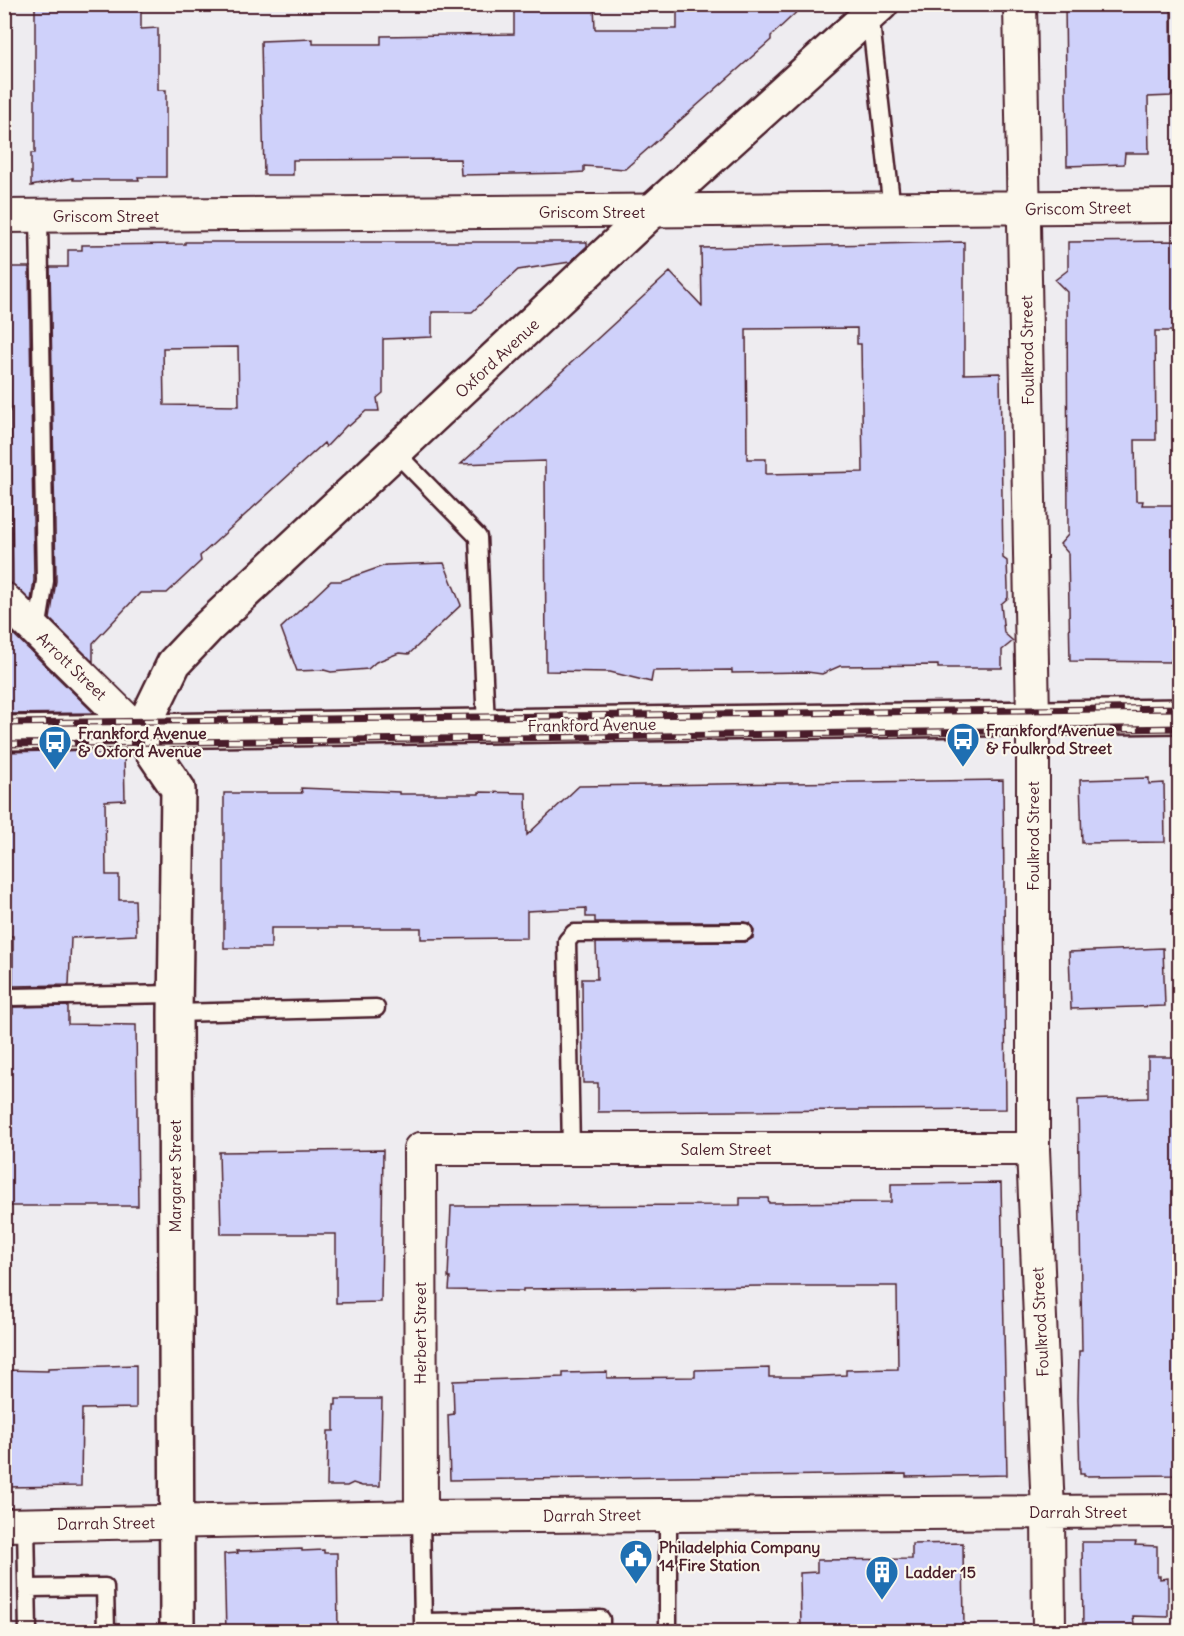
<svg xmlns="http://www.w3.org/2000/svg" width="1184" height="1636" viewBox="0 0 1184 1636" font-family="Delius,sans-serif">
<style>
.building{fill:#cfd1fa;stroke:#4a1f2b;stroke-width:1.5;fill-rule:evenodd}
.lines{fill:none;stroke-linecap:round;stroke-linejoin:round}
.service-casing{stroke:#4a1f2b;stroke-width:21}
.minor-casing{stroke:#4a1f2b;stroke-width:36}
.tertiary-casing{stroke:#4a1f2b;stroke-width:38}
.secondary-casing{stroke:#4a1f2b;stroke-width:38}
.service{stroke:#fbf7ec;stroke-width:16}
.minor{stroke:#fbf7ec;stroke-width:32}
.tertiary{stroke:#fbf7ec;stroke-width:33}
.secondary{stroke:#fbf7ec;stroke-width:33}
.rail-casing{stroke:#4a1f2b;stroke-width:7}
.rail{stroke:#fbf7ec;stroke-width:4.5;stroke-dasharray:14;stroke-linecap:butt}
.labels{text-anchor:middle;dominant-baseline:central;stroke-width:4.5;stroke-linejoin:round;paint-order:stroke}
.street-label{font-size:16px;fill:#4a1f2b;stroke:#fbf7ec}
.poi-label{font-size:16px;font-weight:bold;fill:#4a1f2b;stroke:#fbf7ec;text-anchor:start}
</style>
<rect width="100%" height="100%" fill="#eeecf0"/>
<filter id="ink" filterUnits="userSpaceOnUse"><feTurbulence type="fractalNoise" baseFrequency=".0167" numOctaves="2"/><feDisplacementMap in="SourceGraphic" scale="12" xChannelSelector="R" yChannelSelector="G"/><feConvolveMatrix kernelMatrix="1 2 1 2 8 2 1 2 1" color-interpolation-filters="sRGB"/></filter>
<g filter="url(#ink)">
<path class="building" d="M35,4H141V29L158,28V90H166V177H138L139,180H73V178L31,186V153H35Z
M514,4H594L595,29H677V4H805L771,36V40L625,169L584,166V172L569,173L461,175L460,159L293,160V175H264L261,41L313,39V44H381V36L514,34Z
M1065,4H1171L1172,96L1148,97L1149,153H1125L1124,164L1067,166Z
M1179,241V331H1155L1156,440H1135L1136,501H1143L1142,505H1175L1178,660H1171V662L1070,661L1068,553L1060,544L1068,535L1067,292L1055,280L1068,270V242Z
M185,242H587V246L570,262L518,270L472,312H432V337L383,339V393L377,398L379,411H366L349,426L347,425L326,447L324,443L200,556L201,561L167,593H140L93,643V662L50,619L56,581L50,267H68V250H82V245L185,244ZM238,347L239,406L164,405L163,348Z
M964,242V374L1000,373L1003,558L1007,561L1008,587V598L1001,604L1004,633L1013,641L1002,650V668H938V665L840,666L822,674L807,672L732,673V670L653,671L651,682L610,672L546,671L545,461L461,464L670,272L702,306L701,248ZM857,328V344H861L863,472L766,474V459H747L746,329Z
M9,267H29L34,580L31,601L13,584Z
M444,563L461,605L409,654L399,653L376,662L368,669L331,672L324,670L297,671L281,628L331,581H341L386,565Z
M4,625L94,713L4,714Z
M95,750V754H124L125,800L105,801L106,875H119V900H135L136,935L71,938L69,985L13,986V936H4V752Z
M1149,778V784L1164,783L1165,842L1082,843L1080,780Z
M1003,780L1006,1109L598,1112V1083H583L582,979H597L596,943L745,942L753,938L754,931L750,923L745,922H595V917H586V908L527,911V938L421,939V928H271V948H224V793H302L301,788L399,792V794H479V792L526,793L527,835L579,786Z
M1163,948L1165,1006L1071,1009L1069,952Z
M68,1006V1024L136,1025L138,1206H4V1014H13V1007Z
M1148,1057H1179V1475L1084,1476V1474H1080L1078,1399L1079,1351H1082L1078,1100L1148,1098Z
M383,1150L381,1302L336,1303V1234H221L219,1152Z
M1001,1183L1007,1475L906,1477V1474L450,1480L448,1415L454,1414L453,1381L563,1377V1373L607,1372V1378L695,1377V1370L769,1368V1377H801L846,1375V1370L898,1369L897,1286H762L523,1289V1291L449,1290L450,1278H448L451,1206L740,1205V1198H768L769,1203L891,1202V1184Z
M136,1365V1408L82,1409L81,1486L4,1487V1370L48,1371V1368Z
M336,1399H382L380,1486H362L353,1483L347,1486H327L328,1431H334V1405H336Z
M1082,1542H1136L1135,1545L1157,1546V1576H1160V1579L1168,1578V1617L1133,1616L1135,1632H1083Z
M963,1543L964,1632H817V1629L801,1630L800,1573L817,1572V1560L912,1559V1544Z
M302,1549V1551L324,1550V1553H337L338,1632H226L224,1554L238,1553L237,1551Z"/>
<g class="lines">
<g class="service-casing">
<path id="service" d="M870,14L892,210
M396,453L478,537L486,726
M37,631L45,581L39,216
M11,997L175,994
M175,1013L376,1008
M571,1149L567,941L574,933L744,932
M421,1517L423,1622L601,1619V1632
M26,1524L28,1632
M28,1588L105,1587L106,1632
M668,1632V1515"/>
</g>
<g class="minor-casing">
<path id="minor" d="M1020,4L1033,718V1149L1048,1512L1049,1632
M4,216L1180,206
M4,599L140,733
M421,1517L420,1149H1033
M4,1525L421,1517L1180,1511"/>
</g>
<g class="tertiary-casing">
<path id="tertiary" d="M177,1632L175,1013L178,789L140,733L174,663L208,627L651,212L881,4"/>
</g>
<g class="secondary-casing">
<path id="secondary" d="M4,733L1180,716"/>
</g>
<use href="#service" class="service"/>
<use href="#minor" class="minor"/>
<use href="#tertiary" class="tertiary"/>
<use href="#secondary" class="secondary"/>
<g class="rail-casing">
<path id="rail" d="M4,723L1180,708
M4,744L596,737L1180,728"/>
</g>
<use href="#rail" class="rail"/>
</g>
</g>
<defs>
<g id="bus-pin" transform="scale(1.725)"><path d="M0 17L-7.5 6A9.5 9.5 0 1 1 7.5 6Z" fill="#1f6fb2" stroke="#fbf7ec"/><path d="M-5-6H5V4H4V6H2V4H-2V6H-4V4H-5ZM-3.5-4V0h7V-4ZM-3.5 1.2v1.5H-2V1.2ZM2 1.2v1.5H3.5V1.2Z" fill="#fff"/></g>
<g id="civic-pin" transform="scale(1.725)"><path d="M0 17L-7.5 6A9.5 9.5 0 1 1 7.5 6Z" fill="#1f6fb2" stroke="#fbf7ec"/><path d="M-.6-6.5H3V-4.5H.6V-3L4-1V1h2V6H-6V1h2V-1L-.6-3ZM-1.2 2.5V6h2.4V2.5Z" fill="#fff"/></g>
<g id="building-pin" transform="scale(1.725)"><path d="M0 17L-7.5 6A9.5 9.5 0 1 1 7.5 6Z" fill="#1f6fb2" stroke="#fbf7ec"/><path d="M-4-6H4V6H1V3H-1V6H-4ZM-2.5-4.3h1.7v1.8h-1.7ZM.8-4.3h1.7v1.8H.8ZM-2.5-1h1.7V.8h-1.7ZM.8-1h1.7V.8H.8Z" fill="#fff"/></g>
</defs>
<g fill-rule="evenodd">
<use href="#bus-pin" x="963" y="739"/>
<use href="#bus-pin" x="55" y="742"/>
<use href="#civic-pin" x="636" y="1556"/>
<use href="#building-pin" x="882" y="1572"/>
</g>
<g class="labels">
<g class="street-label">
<text transform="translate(1078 208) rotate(-1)">Griscom Street</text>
<text x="592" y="212">Griscom Street</text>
<text x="106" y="216">Griscom Street</text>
<text transform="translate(1027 350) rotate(-91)">Foulkrod Street</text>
<text transform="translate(497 358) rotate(-43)">Oxford Avenue</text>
<text transform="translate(72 666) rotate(44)">Arrott Street</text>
<text transform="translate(592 725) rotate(-1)">Frankford Avenue</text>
<text transform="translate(1033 836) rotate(-90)">Foulkrod Street</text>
<text x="726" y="1149">Salem Street</text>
<text transform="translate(175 1176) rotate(-90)">Margaret Street</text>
<text transform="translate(1040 1322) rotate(-93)">Foulkrod Street</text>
<text transform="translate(420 1333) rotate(-90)">Herbert Street</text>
<text x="1078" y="1512">Darrah Street</text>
<text transform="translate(592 1515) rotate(-1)">Darrah Street</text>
<text transform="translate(106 1523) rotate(-1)">Darrah Street</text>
</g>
<g class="poi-label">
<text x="986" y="730">Frankford Avenue<tspan x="986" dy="18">&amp; Foulkrod Street</tspan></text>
<text x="78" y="733">Frankford Avenue<tspan x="78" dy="18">&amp; Oxford Avenue</tspan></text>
<text x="659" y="1547">Philadelphia Company<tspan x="659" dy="18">14 Fire Station</tspan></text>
<text x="905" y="1572">Ladder 15</text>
</g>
</g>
<rect width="1184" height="1636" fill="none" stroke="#fbf7ec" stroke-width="24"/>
<rect x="12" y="12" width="1160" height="1612" fill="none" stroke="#4a1f2b" stroke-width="2" filter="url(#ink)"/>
</svg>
